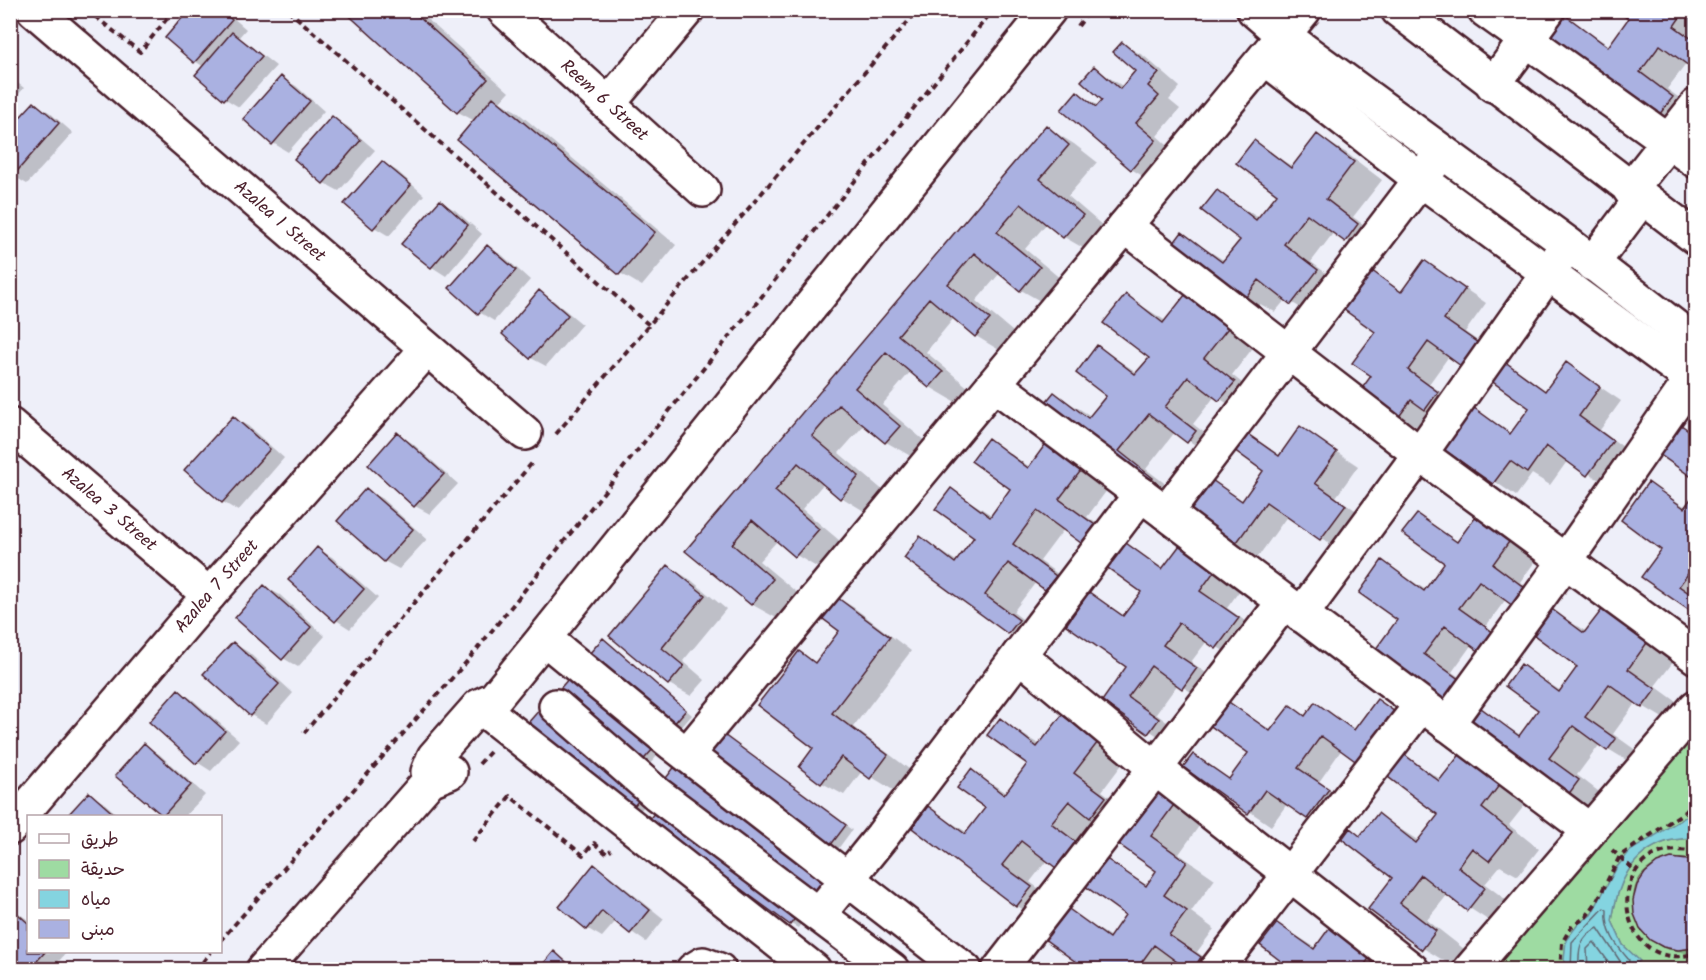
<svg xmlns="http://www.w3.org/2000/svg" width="1706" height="980" viewBox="0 0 1706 980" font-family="Kalam,'Playpen Sans Arabic',sans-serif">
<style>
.green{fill:#9edba2;stroke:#747d66;stroke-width:1.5}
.water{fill:#84d4e0;stroke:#6d8c98;stroke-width:1.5}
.shadow{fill:#0003;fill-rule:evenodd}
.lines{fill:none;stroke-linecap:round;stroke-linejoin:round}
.shore{stroke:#616773;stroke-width:1.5}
.building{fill:#aab1e1;stroke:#4a1f2b;stroke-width:1.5}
.minor-casing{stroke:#4a1f2b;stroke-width:38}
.path{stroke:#4a1f2b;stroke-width:4;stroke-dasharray:6 4.5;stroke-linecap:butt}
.minor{stroke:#fff;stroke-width:33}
.labels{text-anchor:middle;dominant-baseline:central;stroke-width:5;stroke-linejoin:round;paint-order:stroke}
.street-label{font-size:18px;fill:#4a1f2b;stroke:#fff}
</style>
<rect width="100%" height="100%" fill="#eeeff9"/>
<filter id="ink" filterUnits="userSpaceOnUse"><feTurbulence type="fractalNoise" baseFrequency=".0167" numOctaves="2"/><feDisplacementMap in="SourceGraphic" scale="12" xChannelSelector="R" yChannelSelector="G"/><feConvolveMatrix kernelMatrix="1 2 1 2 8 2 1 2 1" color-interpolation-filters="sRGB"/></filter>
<g filter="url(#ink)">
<path class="green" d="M1695,725V811L1617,867L1591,916L1579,923L1564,960L1566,969L1488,970Z
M1695,837V861C1670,853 1634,867 1634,898C1634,905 1639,914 1642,920C1653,946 1666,955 1695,947V969H1631L1639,961L1623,945L1612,921C1617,885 1629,853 1668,841C1676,839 1686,839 1695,837Z"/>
<path class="water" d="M1695,811V837C1686,839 1676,839 1668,841C1630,853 1617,885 1612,921L1623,945L1640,961L1631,969H1566L1564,960L1566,940L1579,923L1591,915L1617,867L1630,851Z"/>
<path class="shadow" d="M191,10H224L246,29L239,37L276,66L239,107L224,98L204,67L195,61Z
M345,10H417L509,92L500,102L516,111L676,245L642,286L620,273L475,121L458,112Z
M1523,10H1548L1562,21L1565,17L1610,46L1630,19L1619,10H1696V69L1687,63L1667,89L1696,110L1688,131L1660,114Z
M1122,44L1144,56L1180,87L1169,100L1180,109L1157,136L1177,154L1153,182L1131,169L1077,93L1099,106L1105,100L1094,68L1124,87L1137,71Z
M10,77L24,88L10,104Z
M281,78L296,86L324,111L288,152L273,143Z
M34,104L49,112L73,133L27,184L10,174V131Z
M332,118L347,126L375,150L339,191L324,183Z
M1046,127L1074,144L1097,162L1068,196L1110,232L1092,253L1064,237L1047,223L1025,249L1068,285L1049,306L1021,290L1000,273L976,301L1018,336L1004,353L976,336L954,318L926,352L970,389L959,404L930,387L911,371L882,405L927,443L914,458L886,442L865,424L839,453L886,493L869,514L841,497L824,483L802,509L846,546L825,572L796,555L778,540L759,561L801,596L780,620L751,604L688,550Z
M1317,136L1345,152L1382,180L1353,217L1386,241L1374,257L1334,232L1311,262L1345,287L1321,320L1286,299L1275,312L1260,304L1254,312L1226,295L1182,234L1225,261L1242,239L1217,192L1259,218L1279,193L1254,142L1293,167Z
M382,162L397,171L424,195L389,236L374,227Z
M440,202L455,210L482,234L446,276L432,267Z
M487,247L502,255L530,280L494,321L479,312Z
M1425,262L1486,303L1465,332L1499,356L1484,378L1449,356L1429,384L1459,405L1421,429L1399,416L1373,375L1377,332L1364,267L1403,292Z
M540,292L554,301L582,324L546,366L531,358L504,333Z
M1126,296L1166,321L1185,297L1214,313L1255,345L1232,375L1262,399L1249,416L1215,396L1193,424L1224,448L1216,458L1175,432L1146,469L1180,495L1174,503L1055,394L1091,416L1108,396L1098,347L1138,373L1151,357Z
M1504,363L1547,391L1566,364L1621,401L1600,430L1634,455L1610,487L1568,460L1550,485L1532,474L1516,496L1439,443L1467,404L1512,434L1531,408Z
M233,418L248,426L284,458L238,511L223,502Z
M1301,428L1358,466L1336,497L1367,518L1343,552L1288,515L1255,561L1233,548L1210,480L1244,501L1265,471L1243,432L1281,456Z
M397,434L412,443L458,484L430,514L415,506Z
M988,440L1030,467L1047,444L1110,486L1087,517L1164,569L1186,538L1248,579L1227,608L1266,636L1246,664L1207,641L1191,662L1224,686L1211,704L1178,684L1156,714L1187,737L1178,749L1104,701L1128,667L1090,594L1125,616L1143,592L1107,556L1064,529L1040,561L1084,593L1074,606L1036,582L1013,612L1046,637L1037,649L1009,633L920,538L958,562L976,537L952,490L993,516L1012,489Z
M1648,484L1686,507L1696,494V613L1644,576L1663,549Z
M366,490L381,498L427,539L399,569L384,561Z
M1481,512L1542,552L1520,582L1553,606L1550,610L1587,632L1607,604L1680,653L1655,686L1684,707L1671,723L1636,702L1613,734L1644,756L1636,766L1600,744L1577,775L1607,798L1595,814L1566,798L1476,717L1446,699L1399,620L1382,562L1426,590L1446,563L1417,516L1459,542ZM1506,599L1541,620L1579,667L1561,691L1521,666L1540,710L1522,736L1479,709L1488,698L1452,672L1472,644L1510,667L1522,651L1486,626Z
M318,549L332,557L378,598L350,629L336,620Z
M669,567L691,580L726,609L683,661L705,680L691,696L669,684L611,636Z
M265,587L280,595L325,636L298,667L283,658Z
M831,594L853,607L911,651L853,727L909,769L893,790L862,771L844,795L822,783L799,653L817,663L841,631Z
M604,639L692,715L680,729L591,654Z
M233,643L248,652L293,693L266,724L251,715L205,674Z
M577,683L659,754L646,768Z
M179,691L193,700L239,740L211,771L197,762Z
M1226,701L1272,731L1290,707L1306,716L1316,704L1356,730L1377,701L1399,714L1342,749L1319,782L1350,803L1329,831L1287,804L1271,826L1185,767L1193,756L1230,779L1250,752Z
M542,710L650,800L637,814Z
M1062,717L1091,733L1126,759L1102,791L1133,814L1096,819L1106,860L1148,886L1158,871L1119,843L1161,786L1207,815L1179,854L1215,879L1191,912L1214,929L1197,952L1221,970H1191L1181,963L1176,970H1089L1066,909L1111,937L1127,915L1088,884L1048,859L1030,882L1059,904L1046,922L1017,906L914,828L928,808L968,833L987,808L971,771L1007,793L1029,764L1000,720L1040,745Z
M727,738L852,830L835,853Z
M144,745L159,754L205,795L185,816H162L117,776Z
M1465,750L1532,796L1509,825L1539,849L1518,876L1500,866L1485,884L1513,905L1497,926L1448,894L1427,920L1464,949L1451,965L1423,948L1370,909L1394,878L1351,830L1361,837L1378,815L1419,841L1440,815L1401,754L1442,780Z
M89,794L104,803L119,816H69Z
M651,821L809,913L798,928L791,924Z
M1686,859L1696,862V952L1686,953L1672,950L1651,939L1671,860Z
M594,866L609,875L664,919L646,942L616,921L602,937L588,929Z
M10,907L28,920V952L66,953L51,970H16L10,964Z
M1335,922L1401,970H1286L1289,965L1278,924L1316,948Z
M554,953L582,970H540Z"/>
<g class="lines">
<path class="shore" d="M1571,970L1572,942L1604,908L1607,910C1605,931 1616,945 1629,960L1627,970
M1579,970C1578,950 1579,937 1598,928L1620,961L1619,970
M1588,970L1587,949L1594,942L1610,964V970"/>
</g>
<path class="building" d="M189,10H221L232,20L194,63L165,38Z
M343,10H411L488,79L457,113Z
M1616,10H1685L1674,26L1696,42V71L1660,45L1640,72L1673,97L1659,115L1550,35L1565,15L1608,47L1628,19Z
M232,32L262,56L224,100L195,75Z
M1122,42L1159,73L1148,86L1159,96L1136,123L1156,140L1131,170L1061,110L1077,91L1096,107L1102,100L1081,81L1094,66L1120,89L1135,71L1113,52Z
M281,76L310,101L272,145L243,119Z
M493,97L655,232L619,275L457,140Z
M34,102L59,123L12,177L10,128Z
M332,116L361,140L323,184L294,159Z
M1046,125L1069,145L1040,179L1083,215L1063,238L1021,204L997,232L1040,267L1020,291L974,253L948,284L990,319L975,337L929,298L898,335L943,372L929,388L886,352L855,388L900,426L885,443L839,405L812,436L859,476L840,499L798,463L775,491L819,529L795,557L752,520L732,544L773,579L751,605L685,551Z
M1317,134L1354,162L1326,199L1358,224L1345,242L1307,214L1284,244L1318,270L1291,305L1259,280L1246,297L1233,287L1225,296L1167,252L1182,232L1222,262L1240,240L1201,210L1217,190L1256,220L1277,194L1236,163L1254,140L1291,168Z
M382,161L411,185L373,229L344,204Z
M440,200L468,225L431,268L401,244Z
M487,245L516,270L478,314L449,288Z
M1424,260L1465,289L1444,319L1478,343L1461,366L1428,342L1408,370L1438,392L1425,410L1411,400L1398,418L1360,391L1371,376L1352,363L1375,332L1336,304L1364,265L1401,292Z
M539,290L568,315L530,359L502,334Z
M1126,294L1163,323L1185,295L1228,328L1204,358L1235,382L1219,401L1188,377L1165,407L1196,431L1187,443L1149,414L1119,451L1153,478L1145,488L1041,408L1054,392L1088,418L1106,396L1076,373L1097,345L1135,374L1149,358L1103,323Z
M1504,361L1545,391L1566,362L1600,387L1579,416L1613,441L1587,476L1546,446L1527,473L1510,461L1493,484L1436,444L1466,402L1510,434L1529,408L1490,380Z
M233,416L270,449L222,503L184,470Z
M1681,425L1696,435V480L1659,454Z
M1300,426L1337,452L1315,483L1346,505L1320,540L1266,502L1232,549L1183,514L1209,478L1242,501L1263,471L1230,447L1242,430L1279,456Z
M397,432L444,474L414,507L368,465Z
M988,438L1028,468L1047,442L1083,468L1059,499L1095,525L1081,543L1037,511L1013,544L1056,576L1045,590L1008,563L985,595L1019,620L1008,634L904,558L920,536L955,563L974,537L935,509L951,488L990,517L1010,489L971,461Z
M1648,482L1684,508L1696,492V563L1679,586L1696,598V615L1641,577L1661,550L1621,520Z
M366,488L413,529L384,562L337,521Z
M1480,510L1514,535L1493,564L1525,588L1513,606L1479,581L1459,608L1494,633L1480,652L1445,626L1424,654L1460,680L1445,701L1375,650L1397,620L1359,593L1382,560L1424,591L1444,563L1402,533L1417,514L1457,542Z
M1186,537L1221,562L1200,591L1239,618L1216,649L1179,623L1163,645L1197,668L1182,689L1151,666L1128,697L1159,719L1148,734L1102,701L1126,667L1066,625L1089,592L1123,616L1141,592L1101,563L1119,538L1162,569Z
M317,547L364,589L335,622L288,580Z
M668,565L705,595L662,648L684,666L668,685L609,636Z
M264,585L311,627L282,660L235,618Z
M830,592L890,637L832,713L888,755L870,779L841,757L821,784L799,767L813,748L757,705L799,651L815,663L839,631L815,613Z
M1607,603L1652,636L1628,669L1656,689L1642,708L1609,684L1585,717L1616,739L1607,751L1573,726L1549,758L1579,780L1565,799L1467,727L1481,708L1519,736L1538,710L1505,686L1521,664L1559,692L1577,667L1530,632L1549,607L1584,633Z
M603,638L686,710L672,726L589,654Z
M233,642L279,684L250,716L203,674Z
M570,677L653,749L638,766L556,693Z
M178,689L225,731L196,764L149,722Z
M1377,699L1395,712L1358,763L1321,736L1298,768L1329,789L1307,819L1265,790L1248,814L1183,767L1193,754L1229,779L1248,753L1208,724L1226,700L1270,731L1290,705L1305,716L1315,702L1354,730Z
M541,708L643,795L630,811L527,724Z
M1062,715L1098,742L1074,773L1106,797L1090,818L1069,801L1051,823L1076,842L1056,868L1021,841L1002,865L1032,887L1016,907L912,828L928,806L965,834L985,808L957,788L971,769L1004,795L1027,764L987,735L1000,718L1037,747Z
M720,732L846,825L827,850L701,757Z
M144,743L191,785L163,816L115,776Z
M1465,748L1504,779L1482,808L1512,832L1489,861L1472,848L1458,867L1485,888L1467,911L1421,875L1400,903L1436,931L1422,950L1368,909L1392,878L1342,839L1350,828L1360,836L1378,813L1416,843L1438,815L1384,774L1401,752L1439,781Z
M676,765L829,878L816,895L663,782Z
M1160,784L1179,798L1151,836L1187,862L1164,895L1187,911L1169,935L1201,957L1193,970H1188L1154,945L1136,970H1087L1043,938L1066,907L1109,938L1125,915L1085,886L1105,858L1146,886L1156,871L1117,843Z
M89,792L116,816H67Z
M661,804L803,908L790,925L648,821Z
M1671,858L1696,861L1694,948L1678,950L1663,947L1650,940L1640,929L1634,914L1633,900L1637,885L1645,873L1657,863Z
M594,864L650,910L630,934L602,911L587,930L559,907Z
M10,907L28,923V952H45L29,970H14L10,966Z
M1335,920L1375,950L1361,970H1285L1287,966L1260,945L1277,923L1314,949Z
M554,951L575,970H538Z"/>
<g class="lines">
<g class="minor-casing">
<g id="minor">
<path id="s1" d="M34,10L525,433"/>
<path id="s2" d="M504,10L703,190"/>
<path d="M1254,10L1283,35L1568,244L1696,343"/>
<path d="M1398,10L1696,238"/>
<path d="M1485,10L1696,161"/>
<path d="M1265,58L1420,179L1696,382"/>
<path d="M1493,85L1548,10"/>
<path d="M608,104L687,10"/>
<path d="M1630,190L1696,106"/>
<path d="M1125,226L1420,454L1696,657"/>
<path d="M1592,264L1641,199"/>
<path d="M994,384L1589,830"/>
<path id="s3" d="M10,425L209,595"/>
<path d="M1166,513L1434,162"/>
<path d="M1301,615L1420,454L1560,256"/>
<path d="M544,638L673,744L965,970"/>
<path d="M1019,655L1155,768L1412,970"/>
<path d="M556,706L657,794L892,970"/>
<path d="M493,717L814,970"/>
<path d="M1447,724L1566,560L1696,373"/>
<path d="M687,754L1304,10"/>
<path d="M430,780L428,772L434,757L479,706L494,699L544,638L1049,10"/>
<path id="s4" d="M10,828L209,595L426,350"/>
<path d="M819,914L882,836L1141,494"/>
<path d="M263,970L430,780L450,772"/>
<path d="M693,970L703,964L719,970"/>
<path d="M999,970L1284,602"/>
<path d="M1216,970L1421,705"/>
<path d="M1470,970L1696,707"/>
</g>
</g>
<path class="path" d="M87,10L140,52L174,10
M288,10L649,325
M1078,26L1090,10
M556,434L918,10
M304,733L532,463
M479,764L490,752
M473,841L510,796L583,855L594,843L607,854L611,850
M1612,850L1635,871
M1696,852C1597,832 1612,980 1696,953
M220,941L469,659L993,10
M196,970L211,952
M1560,970L1562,943L1571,927L1586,917L1596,903L1620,856L1696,804"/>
<use href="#minor" class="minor"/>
</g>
</g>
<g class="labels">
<g class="street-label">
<text stroke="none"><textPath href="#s2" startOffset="135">Reem 6 Street</textPath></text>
<text stroke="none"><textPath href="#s1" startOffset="324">Azalea 1 Street</textPath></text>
<text stroke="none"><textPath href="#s3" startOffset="130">Azalea 3 Street</textPath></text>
<text stroke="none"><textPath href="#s4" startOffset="318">Azalea 7 Street</textPath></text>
</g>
</g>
<rect width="1706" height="980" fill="none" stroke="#fff" stroke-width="36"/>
<rect x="18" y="18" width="1670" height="944" fill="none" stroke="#4a1f2b" stroke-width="2" filter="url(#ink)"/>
<rect x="27" y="815" width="195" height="138" fill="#ffffff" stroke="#b7a5aa" stroke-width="1.5"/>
<rect x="39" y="834" width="30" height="9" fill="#ffffff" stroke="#b7a5aa" stroke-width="1.5"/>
<text x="81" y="845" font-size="18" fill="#4a1f2b">طريق</text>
<rect x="39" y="860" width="30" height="18" fill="#9edba2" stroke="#b7a5aa" stroke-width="1.5"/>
<text x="81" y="875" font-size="18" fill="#4a1f2b">حديقة</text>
<rect x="39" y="890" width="30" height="18" fill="#84d4e0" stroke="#b7a5aa" stroke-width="1.5"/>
<text x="81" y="905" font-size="18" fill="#4a1f2b">مياه</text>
<rect x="39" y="920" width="30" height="18" fill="#aab1e1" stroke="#b7a5aa" stroke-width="1.5"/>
<text x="81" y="935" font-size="18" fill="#4a1f2b">مبنى</text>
</svg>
